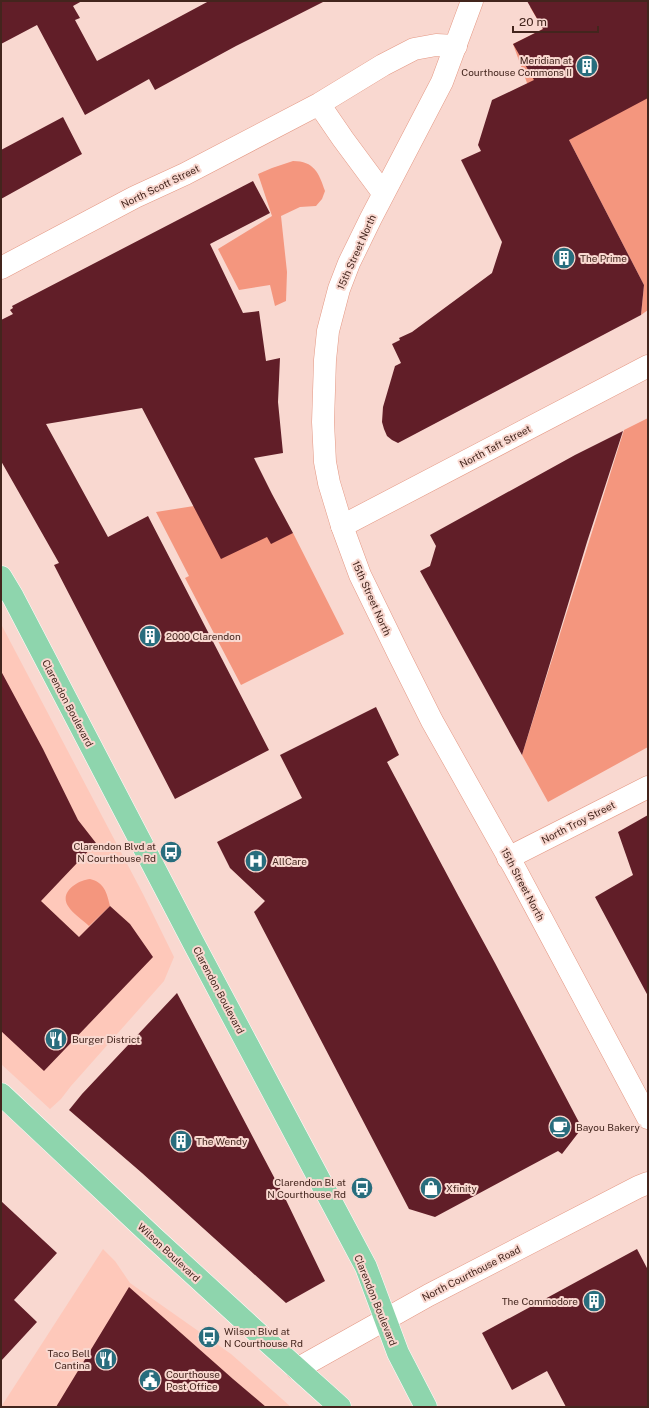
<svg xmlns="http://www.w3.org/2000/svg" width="649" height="1408" viewBox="0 0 649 1408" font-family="'Public Sans',sans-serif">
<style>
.built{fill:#fec8ba}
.green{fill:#f4967e}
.building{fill:#611e28}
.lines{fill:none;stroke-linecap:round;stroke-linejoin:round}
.minor-casing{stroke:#e49884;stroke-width:23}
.tertiary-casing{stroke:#e49884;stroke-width:23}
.secondary-casing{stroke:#e49884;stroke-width:23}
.primary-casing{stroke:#fff;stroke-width:23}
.minor{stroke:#fff;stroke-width:22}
.tertiary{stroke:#fff;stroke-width:22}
.secondary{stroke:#fff;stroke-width:22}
.primary{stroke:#8ed5ad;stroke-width:22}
.labels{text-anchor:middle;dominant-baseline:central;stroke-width:4;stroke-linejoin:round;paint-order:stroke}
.poi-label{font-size:10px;fill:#43251d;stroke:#f9d8d0;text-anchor:start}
.street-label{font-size:10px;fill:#43251d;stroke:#f9d8d0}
</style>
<rect width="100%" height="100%" fill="#f9d8d0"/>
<path class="built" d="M1,624L143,894L174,957L164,981L71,1086L61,1099L50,1109L1,1064Z
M103,1249L115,1261L130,1283L231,1354L291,1407H1Z"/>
<path class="green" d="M542,1H648V310L641,315L644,285L569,140L539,87L527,83L513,44L543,29L530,7Z
M293,161C314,161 319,173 325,191L322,199L316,206L300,207L281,216L287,272L286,301L275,306L270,285L239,290L218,249L272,216L258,174L272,168Z
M648,418V747L548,802L522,755L624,430Z
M194,506L267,537L293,533L344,634L241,685L185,578L189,576L156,512Z
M90,879C104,882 107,893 110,906L89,926C83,920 73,914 68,906C59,892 78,880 90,879Z"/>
<path class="building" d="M1,1H82L73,6L80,18L75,20L97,61L209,1H325L236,46L155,90L149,79L85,115L37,25L1,44Z
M527,1H648V98L569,140L644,285L641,315L398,443L392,440L387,436L384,429L382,422L383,407L395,366L401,363L392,344L400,340L399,338L412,332L492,273L502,242L461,160L481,151L478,145L492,100L534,80L513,44L543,29Z
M63,117L82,154L1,199V150Z
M253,181L270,213L210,244L243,313L259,311L266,361L280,358L278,402L283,453L254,458L272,494L293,533L271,544L267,537L221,559L142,408L46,424L108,537L148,516L269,750L175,799L54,565L59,563L1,461V320L13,314L10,310L13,308L12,306Z
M623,431L587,542L522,755L420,571L430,566L436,546L430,535L575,455Z
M1,671L43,749L78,820L96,843L41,901L79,937L110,906L130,924L153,957L44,1071L1,1031Z
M376,707L399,755L387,762L459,897L495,963L582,1128L562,1154L558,1151L435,1217L409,1209L254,912L265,901L230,868L217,842L302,798L280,755Z
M648,815V996L595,897L633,875L618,832Z
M177,993L285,1198L325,1281L286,1303L142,1173L69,1110L82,1094Z
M1,1201L57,1253L14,1300L37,1322L1,1361Z
M637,1249L648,1270V1407H566L547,1371L512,1390L482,1333Z
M129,1287L233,1379L266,1407H56Z"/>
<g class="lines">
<g class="minor-casing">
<path id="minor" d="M319,104L343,139L383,193
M1,268L135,197L185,174L319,104L383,65L414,49L436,45L456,46
M342,526L648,366
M508,858L648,787"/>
</g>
<g class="tertiary-casing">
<path id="tertiary" d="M472,1L442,82L371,218L349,263L339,289L328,331L325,360L323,422L325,462L329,483L342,526L360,575L399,655L432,721L514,867L648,1118"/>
</g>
<g class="secondary-casing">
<path id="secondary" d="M297,1369L429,1295L638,1187L648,1183"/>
</g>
<g class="primary-casing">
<path id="primary" d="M1,577L13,597L193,942L366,1267L398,1353L426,1407
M1,1094L153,1237L261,1336L340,1407"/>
</g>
<use href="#minor" class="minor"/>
<use href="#tertiary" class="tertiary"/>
<use href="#secondary" class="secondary"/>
<use href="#primary" class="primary"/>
</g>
<defs>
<g id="building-disc" transform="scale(1.15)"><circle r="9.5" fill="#286d7d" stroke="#f9d8d0"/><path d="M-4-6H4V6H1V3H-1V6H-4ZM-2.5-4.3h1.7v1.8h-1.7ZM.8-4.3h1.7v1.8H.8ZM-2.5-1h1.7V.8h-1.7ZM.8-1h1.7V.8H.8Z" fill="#fff"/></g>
<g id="bus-disc" transform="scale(1.15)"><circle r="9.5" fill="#286d7d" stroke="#f9d8d0"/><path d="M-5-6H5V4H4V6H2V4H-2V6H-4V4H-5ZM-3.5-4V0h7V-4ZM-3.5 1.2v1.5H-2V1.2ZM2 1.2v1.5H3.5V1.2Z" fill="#fff"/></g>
<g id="hospital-disc" transform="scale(1.15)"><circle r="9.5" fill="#286d7d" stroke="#f9d8d0"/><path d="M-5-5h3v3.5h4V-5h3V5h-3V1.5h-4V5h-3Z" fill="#fff"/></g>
<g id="restaurant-disc" transform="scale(1.15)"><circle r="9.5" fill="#286d7d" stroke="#f9d8d0"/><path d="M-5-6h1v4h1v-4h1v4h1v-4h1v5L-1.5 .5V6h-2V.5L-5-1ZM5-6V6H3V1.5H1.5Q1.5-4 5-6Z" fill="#fff"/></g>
<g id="cafe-disc" transform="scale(1.15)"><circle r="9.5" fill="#286d7d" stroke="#f9d8d0"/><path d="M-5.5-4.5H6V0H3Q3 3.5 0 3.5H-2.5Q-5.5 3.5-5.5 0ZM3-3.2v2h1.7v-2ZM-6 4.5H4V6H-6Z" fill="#fff"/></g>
<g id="shop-disc" transform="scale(1.15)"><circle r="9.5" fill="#286d7d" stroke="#f9d8d0"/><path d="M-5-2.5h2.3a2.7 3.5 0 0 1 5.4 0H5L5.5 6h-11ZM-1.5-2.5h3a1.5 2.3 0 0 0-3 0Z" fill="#fff"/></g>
<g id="civic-disc" transform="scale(1.15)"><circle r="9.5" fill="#286d7d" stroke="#f9d8d0"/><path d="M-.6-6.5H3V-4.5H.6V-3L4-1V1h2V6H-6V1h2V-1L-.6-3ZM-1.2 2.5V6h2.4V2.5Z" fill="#fff"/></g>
</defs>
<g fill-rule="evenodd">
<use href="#building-disc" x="587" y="66"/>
<use href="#building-disc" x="564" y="258"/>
<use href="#building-disc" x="150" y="636"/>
<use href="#bus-disc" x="171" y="852"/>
<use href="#hospital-disc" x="256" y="861"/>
<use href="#restaurant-disc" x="56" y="1039"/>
<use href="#cafe-disc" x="560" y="1127"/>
<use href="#building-disc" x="181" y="1141"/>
<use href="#bus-disc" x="362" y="1188"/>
<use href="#shop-disc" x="431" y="1188"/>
<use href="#building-disc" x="594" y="1301"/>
<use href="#bus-disc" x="209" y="1337"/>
<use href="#restaurant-disc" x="106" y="1359"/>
<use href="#civic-disc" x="150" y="1380"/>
</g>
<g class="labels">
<g class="poi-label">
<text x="572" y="60" text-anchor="end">Meridian at<tspan x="572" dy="12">Courthouse Commons II</tspan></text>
<text x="580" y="258">The Prime</text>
<text x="166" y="636">2000 Clarendon</text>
<text x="156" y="846" text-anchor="end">Clarendon Blvd at<tspan x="156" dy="12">N Courthouse Rd</tspan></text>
<text x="272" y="861">AllCare</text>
<text x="72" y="1039">Burger District</text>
<text x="576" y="1127">Bayou Bakery</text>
<text x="196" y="1141">The Wendy</text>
<text x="346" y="1182" text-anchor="end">Clarendon Bl at<tspan x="346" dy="12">N Courthouse Rd</tspan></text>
<text x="446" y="1188">Xfinity</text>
<text x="578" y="1301" text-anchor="end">The Commodore</text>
<text x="224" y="1331">Wilson Blvd at<tspan x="224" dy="12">N Courthouse Rd</tspan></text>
<text x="90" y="1353" text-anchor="end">Taco Bell<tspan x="90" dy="12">Cantina</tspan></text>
<text x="166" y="1374">Courthouse<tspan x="166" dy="12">Post Office</tspan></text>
</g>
<g class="street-label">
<text transform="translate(160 186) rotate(-26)">North Scott Street</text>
<text transform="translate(356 252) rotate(-66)">15th Street North</text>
<text transform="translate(495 446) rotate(-28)">North Taft Street</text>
<text transform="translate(372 598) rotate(66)">15th Street North</text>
<text transform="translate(68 703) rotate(62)">Clarendon Boulevard</text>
<text transform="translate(578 822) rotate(-27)">North Troy Street</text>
<text transform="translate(523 884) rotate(62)">15th Street North</text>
<text transform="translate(219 990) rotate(62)">Clarendon Boulevard</text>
<text transform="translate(169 1252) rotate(43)">Wilson Boulevard</text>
<text transform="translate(471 1273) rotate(-27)">North Courthouse Road</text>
<text transform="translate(376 1300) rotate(68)">Clarendon Boulevard</text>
</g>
</g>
<rect width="649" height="1408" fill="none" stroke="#43251d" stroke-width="4"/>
<path d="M513 26v6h85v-6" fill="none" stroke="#43251d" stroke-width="2"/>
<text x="519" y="26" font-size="12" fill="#43251d" stroke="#f9d8d0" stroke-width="3" paint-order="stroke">20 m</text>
</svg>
